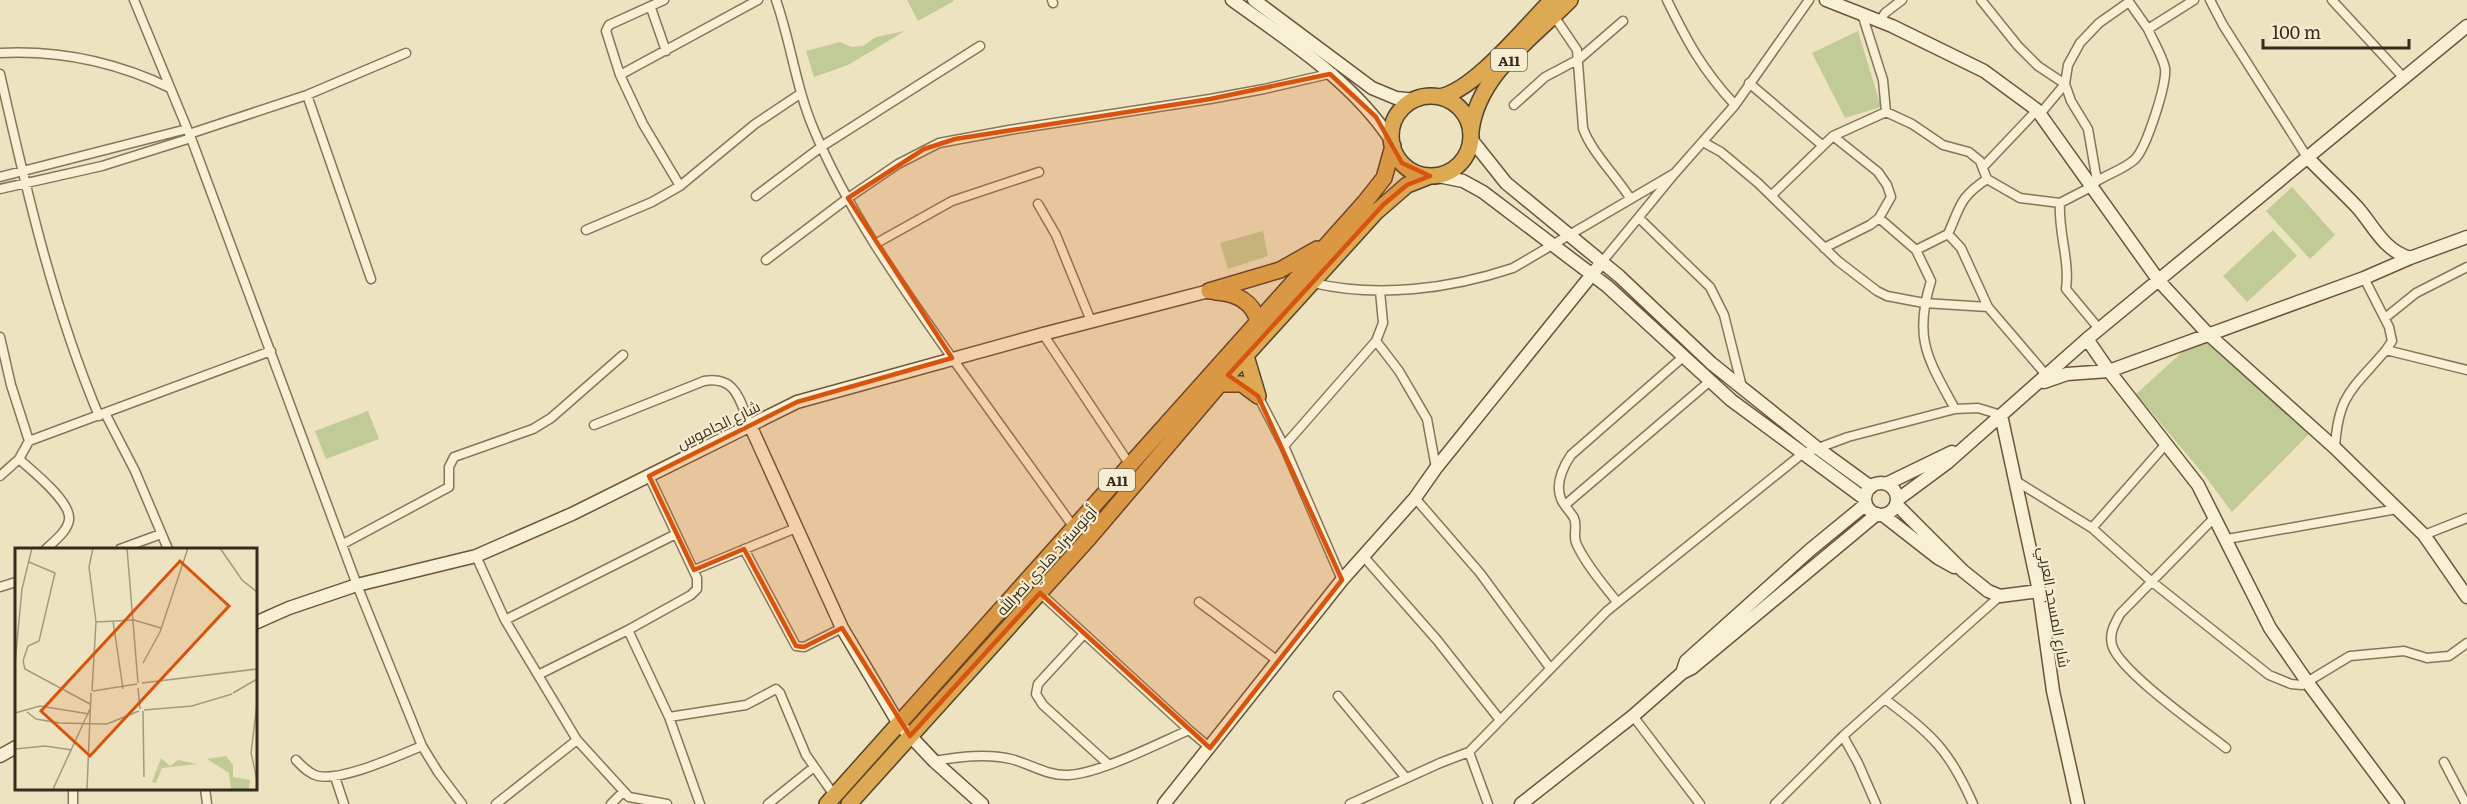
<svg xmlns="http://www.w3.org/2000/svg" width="2467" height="804" viewBox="0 0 2467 804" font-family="Literata,Cairo,serif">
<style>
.green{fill:#c1cb96}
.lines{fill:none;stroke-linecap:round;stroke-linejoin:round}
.street-casing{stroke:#877559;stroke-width:11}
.secondary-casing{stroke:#69563c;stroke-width:15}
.highway-casing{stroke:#55422d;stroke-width:18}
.street{stroke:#f8f0d4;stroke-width:8}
.secondary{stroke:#f8f0d4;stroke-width:12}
.highway{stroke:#dda952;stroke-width:15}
.marked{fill:#d6540e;fill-opacity:0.2;stroke:#d6540e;stroke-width:4.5;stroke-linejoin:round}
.labels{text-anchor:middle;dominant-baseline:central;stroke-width:4.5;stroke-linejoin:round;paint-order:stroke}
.shield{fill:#f5edd1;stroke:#706553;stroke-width:1.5}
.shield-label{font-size:14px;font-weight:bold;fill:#372b1d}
.street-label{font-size:15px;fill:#372b1d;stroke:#f5edd1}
.inset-road{fill:none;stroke:#a4997f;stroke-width:1.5}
.view{fill:#d6540e;fill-opacity:0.15;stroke:#d6540e;stroke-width:3}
.inset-edge{fill:none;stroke:#372b1d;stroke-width:3}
</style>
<rect width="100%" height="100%" fill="#ede3c1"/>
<path class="green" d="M907,0H953L954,1L918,21Z
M905,31L848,65L814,77L806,51L840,42L852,47L863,46L876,37Z
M1858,31L1881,107L1845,118L1812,53Z
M2292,187L2335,235L2310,259L2266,211Z
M2273,230L2297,256L2247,302L2223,276Z
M1263,231L1268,256L1228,269L1220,243Z
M2201,335L2312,431L2232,512L2205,476L2136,394Z
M368,411L379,439L326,459L315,431Z"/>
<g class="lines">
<g class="street-casing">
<path id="street" d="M134,0L191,138L357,585L422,746L438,772L462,804
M664,0L609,25L606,31L620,75L643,124L680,186
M776,0C791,43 796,88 814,130C848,211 900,284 950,355C992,413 1033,471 1075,529
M1052,0L1053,3
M1667,0C1688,43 1702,69 1735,105
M2210,0L2223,25L2307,157
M2332,0L2404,78
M651,8L666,51
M1862,14L1883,80L1886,112
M1554,16L1577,50L1583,128C1590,150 1616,176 1630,198
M1880,21L1885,13L1902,0
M0,53C60,50 116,62 170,88
M0,74C26,189 53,307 99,416
M620,75L758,0
M1749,83L1822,145
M307,95L371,279
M1514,105L1545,77L1579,59L1623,21
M2040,114L2065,84L2068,65L2080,43L2099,23L2129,2L2148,29L2194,0
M189,134L307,95L406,53
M1833,136L1878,172L1887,185L1891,197L1879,218L1916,250L1948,234C1961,205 1959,198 1987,179
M1703,142L1721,152L1758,183L1838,261L1877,291L1887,296L1924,303L1988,307
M1983,167L2037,110
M0,177L187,129
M2097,181C2108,174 2124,169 2134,160C2146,150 2167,84 2165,68C2162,55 2153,41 2148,29
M0,189L102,166L191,138
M1772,195L1833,136L1886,112L1912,124L1943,145L1969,152L1980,161L1987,179L2020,198L2060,203L2091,187L2097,181L2088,129L2071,101L2065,84L2038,66L2018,46L1981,0
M756,196L821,147L980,46
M2060,203C2058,232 2070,260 2066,289L2100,330
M1038,204L1056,235L1091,321
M1640,219L1710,287L1724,315L1742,387
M586,230L652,202L680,186L755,124L800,94
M1948,234L1961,248L1988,307L2047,376
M875,244L952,201L1039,172
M1824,248L1870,225L1879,218
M1916,250L1931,281C1913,339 1928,359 1955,409
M766,260L848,198L898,164L939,143L1009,130L1210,99L1264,89L1333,73
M1602,262L1675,173L1735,105L1809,0
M2364,278L2389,327L2392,341L2386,350L2467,370
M1313,283C1378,298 1450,289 1513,268L1675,173
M2385,318L2416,293L2467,267
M1043,334L1130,465
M0,337L11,385L29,441
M1376,341L1399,371L1427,419L1436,468
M1258,396L1284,446L1342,580
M105,413L135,471L168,549
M594,425L704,381C737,376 739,400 750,425
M1284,446L1376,341L1383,323L1380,291
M2335,448C2338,394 2353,389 2386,350
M19,459C31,470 72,502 69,520C67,532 54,541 46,549
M0,476L19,459L29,441L271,351
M2016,481L2092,528L2151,581L2269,675L2291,684L2302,685L2350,656L2404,651L2427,658L2449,656L2467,643
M1415,498L1480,573L1550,668
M1565,505L1710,381
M2215,517L2120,614C2115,624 2109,632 2112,645C2119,671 2202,729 2226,748
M2092,528L2166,444
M2424,535L2467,518
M2227,539L2397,509
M343,544L449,487V467L454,457L533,429L551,418L623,355
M120,549L161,534
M744,549L796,646L804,647L842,628
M476,556L505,620L577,740L629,797L667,804
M1364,557L1437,640L1500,720
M694,570L796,528
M0,587L16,582
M1040,593L1189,730
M1199,602L1278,661
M1617,602C1603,584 1587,566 1577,545C1572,536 1578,527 1574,518C1570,511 1564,506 1561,499C1555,484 1563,467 1571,455L1683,357
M505,620L676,534
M628,630L669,717L700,804
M1084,634L1038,684L1036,694L1043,705L1108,764
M538,675L628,630L691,595L697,589V578L649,476
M1338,696L1406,778
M1885,699C1932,735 1949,749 1973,804
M1633,716L1700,804
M669,717L746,705L776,689L780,693L806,755L834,795
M1843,736L1858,763L1876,804
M1469,752L1488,804
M296,760C302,766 309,774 318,776C343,781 397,756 422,746
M934,761C959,757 986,753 1011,759C1031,764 1047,776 1068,775C1099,774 1159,743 1189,730L1210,748
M2444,762L2466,804
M335,777L344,804
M73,788V804
M205,788L207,804
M496,804L577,740
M611,804L623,792
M768,804L814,767
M1350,804L1440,763L1469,752L1607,611L1802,454L1848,437L1955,409L1978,408L2001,415
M1775,804L1843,736L2000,596"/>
</g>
<g class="secondary-casing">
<path id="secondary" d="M1232,0C1289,41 1352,81 1391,140
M1254,0L1372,88L1396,98L1417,100
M1826,0L1892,26L1984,71L2037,110L2159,281L2208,334L2335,448L2424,535L2467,597
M1471,139L1506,183L1619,276L1711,363L1816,447L1871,487
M2307,157C2323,174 2341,190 2357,207C2374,226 2383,250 2410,258
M1438,176L1463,181L1483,192L1607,286L1731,400L1865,499
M2087,339L2109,371L2198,485L2270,628L2308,683L2398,804
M2044,382L2067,374L2109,371L2364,278L2410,258L2467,237
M2001,415L2039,591L2053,691L2078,804
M750,425L842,628L899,724L934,761L982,804
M1865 499a16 16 0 1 1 32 0a16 16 0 1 1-32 0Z
M1886,484L1952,452
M1897,500L1947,463L2087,339L2467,26
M1896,504L1963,571L1988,591L2000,596L2039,591
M1883,515L1938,558L1954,567
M255,623L289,608L357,585L476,556L572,514L797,402L1043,334L1209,291
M1682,673L1686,661L1810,550L1866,504
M0,756L16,747
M1164,804L1342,580L1415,498L1436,468L1602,262
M1521,804L1633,716L1682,673L1692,668L1877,514"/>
</g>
<g class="highway-casing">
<path id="highway" d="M1391 136a40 40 0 1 1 80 0a40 40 0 1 1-80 0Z
M1439,97C1473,92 1526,26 1552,0
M1471,131C1478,74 1532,39 1570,0
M1209,291L1280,270L1317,249
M1215,292C1236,293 1253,301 1258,322
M1246,356L1258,396
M1220,384H1242L1258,396
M827,804L1365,202L1384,178L1393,146
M849,804L1089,538L1220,384L1376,212L1407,185L1430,176"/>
</g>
<use href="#street" class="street"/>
<use href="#secondary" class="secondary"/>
<use href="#highway" class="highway"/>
</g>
<path class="marked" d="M1330,74L1376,117L1402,163L1430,176L1407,185L1383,205L1228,375L1258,396L1342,580L1210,748L1040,593L910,736L842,628L804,647L796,646L744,549L694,570L649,476L797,402L952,358L848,198L924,149L955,139L1210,99Z"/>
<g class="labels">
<g class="shield">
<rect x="1491" y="49" width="36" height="22" rx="4.5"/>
<rect x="1099" y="469" width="36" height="22" rx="4.5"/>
</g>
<g class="shield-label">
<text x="1509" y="60">A11</text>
<text x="1117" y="480">A11</text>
</g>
<g class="street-label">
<text transform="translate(718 424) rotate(-26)">شارع الجاموس</text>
<text transform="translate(1046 560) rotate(-48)">أوتوستراد هادي نصرالله</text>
<text transform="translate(2055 607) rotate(80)">شارع المسجد العربي</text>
</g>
</g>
<g transform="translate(15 548)">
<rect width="242" height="242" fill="#ede3c1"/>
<path d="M211,208L218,217V229L235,232L234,241H216L214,225L192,211ZM146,210L155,218L163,212L183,216L147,220L141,235L137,234Z" fill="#c1cb96"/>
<path class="inset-road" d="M112,0L123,135M205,0L227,32L242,44M98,73L108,141M81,74L119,72L146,80M8,113L13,98L24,93L40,25L14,14M8,113L10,121L75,156M0,115L7,41L17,0M128,115L145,84L173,0M127,135L242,121M123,140L125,161M77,143L81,74L74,19L78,0M78,143L122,136M218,145L242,131M242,156L236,205L242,232M129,162L177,158L217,146M128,163L129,229M12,164L21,171L45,175L92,176L124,163M0,165L25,158L74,166M0,201L30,198L57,202M38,241L75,161M72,241L76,145"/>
<path class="view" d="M165,13L214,58L75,208L26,163Z"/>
<rect width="242" height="242" class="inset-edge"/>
</g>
<path d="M2263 39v9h146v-9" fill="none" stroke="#372b1d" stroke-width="3"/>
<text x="2272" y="39" font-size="18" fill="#372b1d" stroke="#f5edd1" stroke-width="4.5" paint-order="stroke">100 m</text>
</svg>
